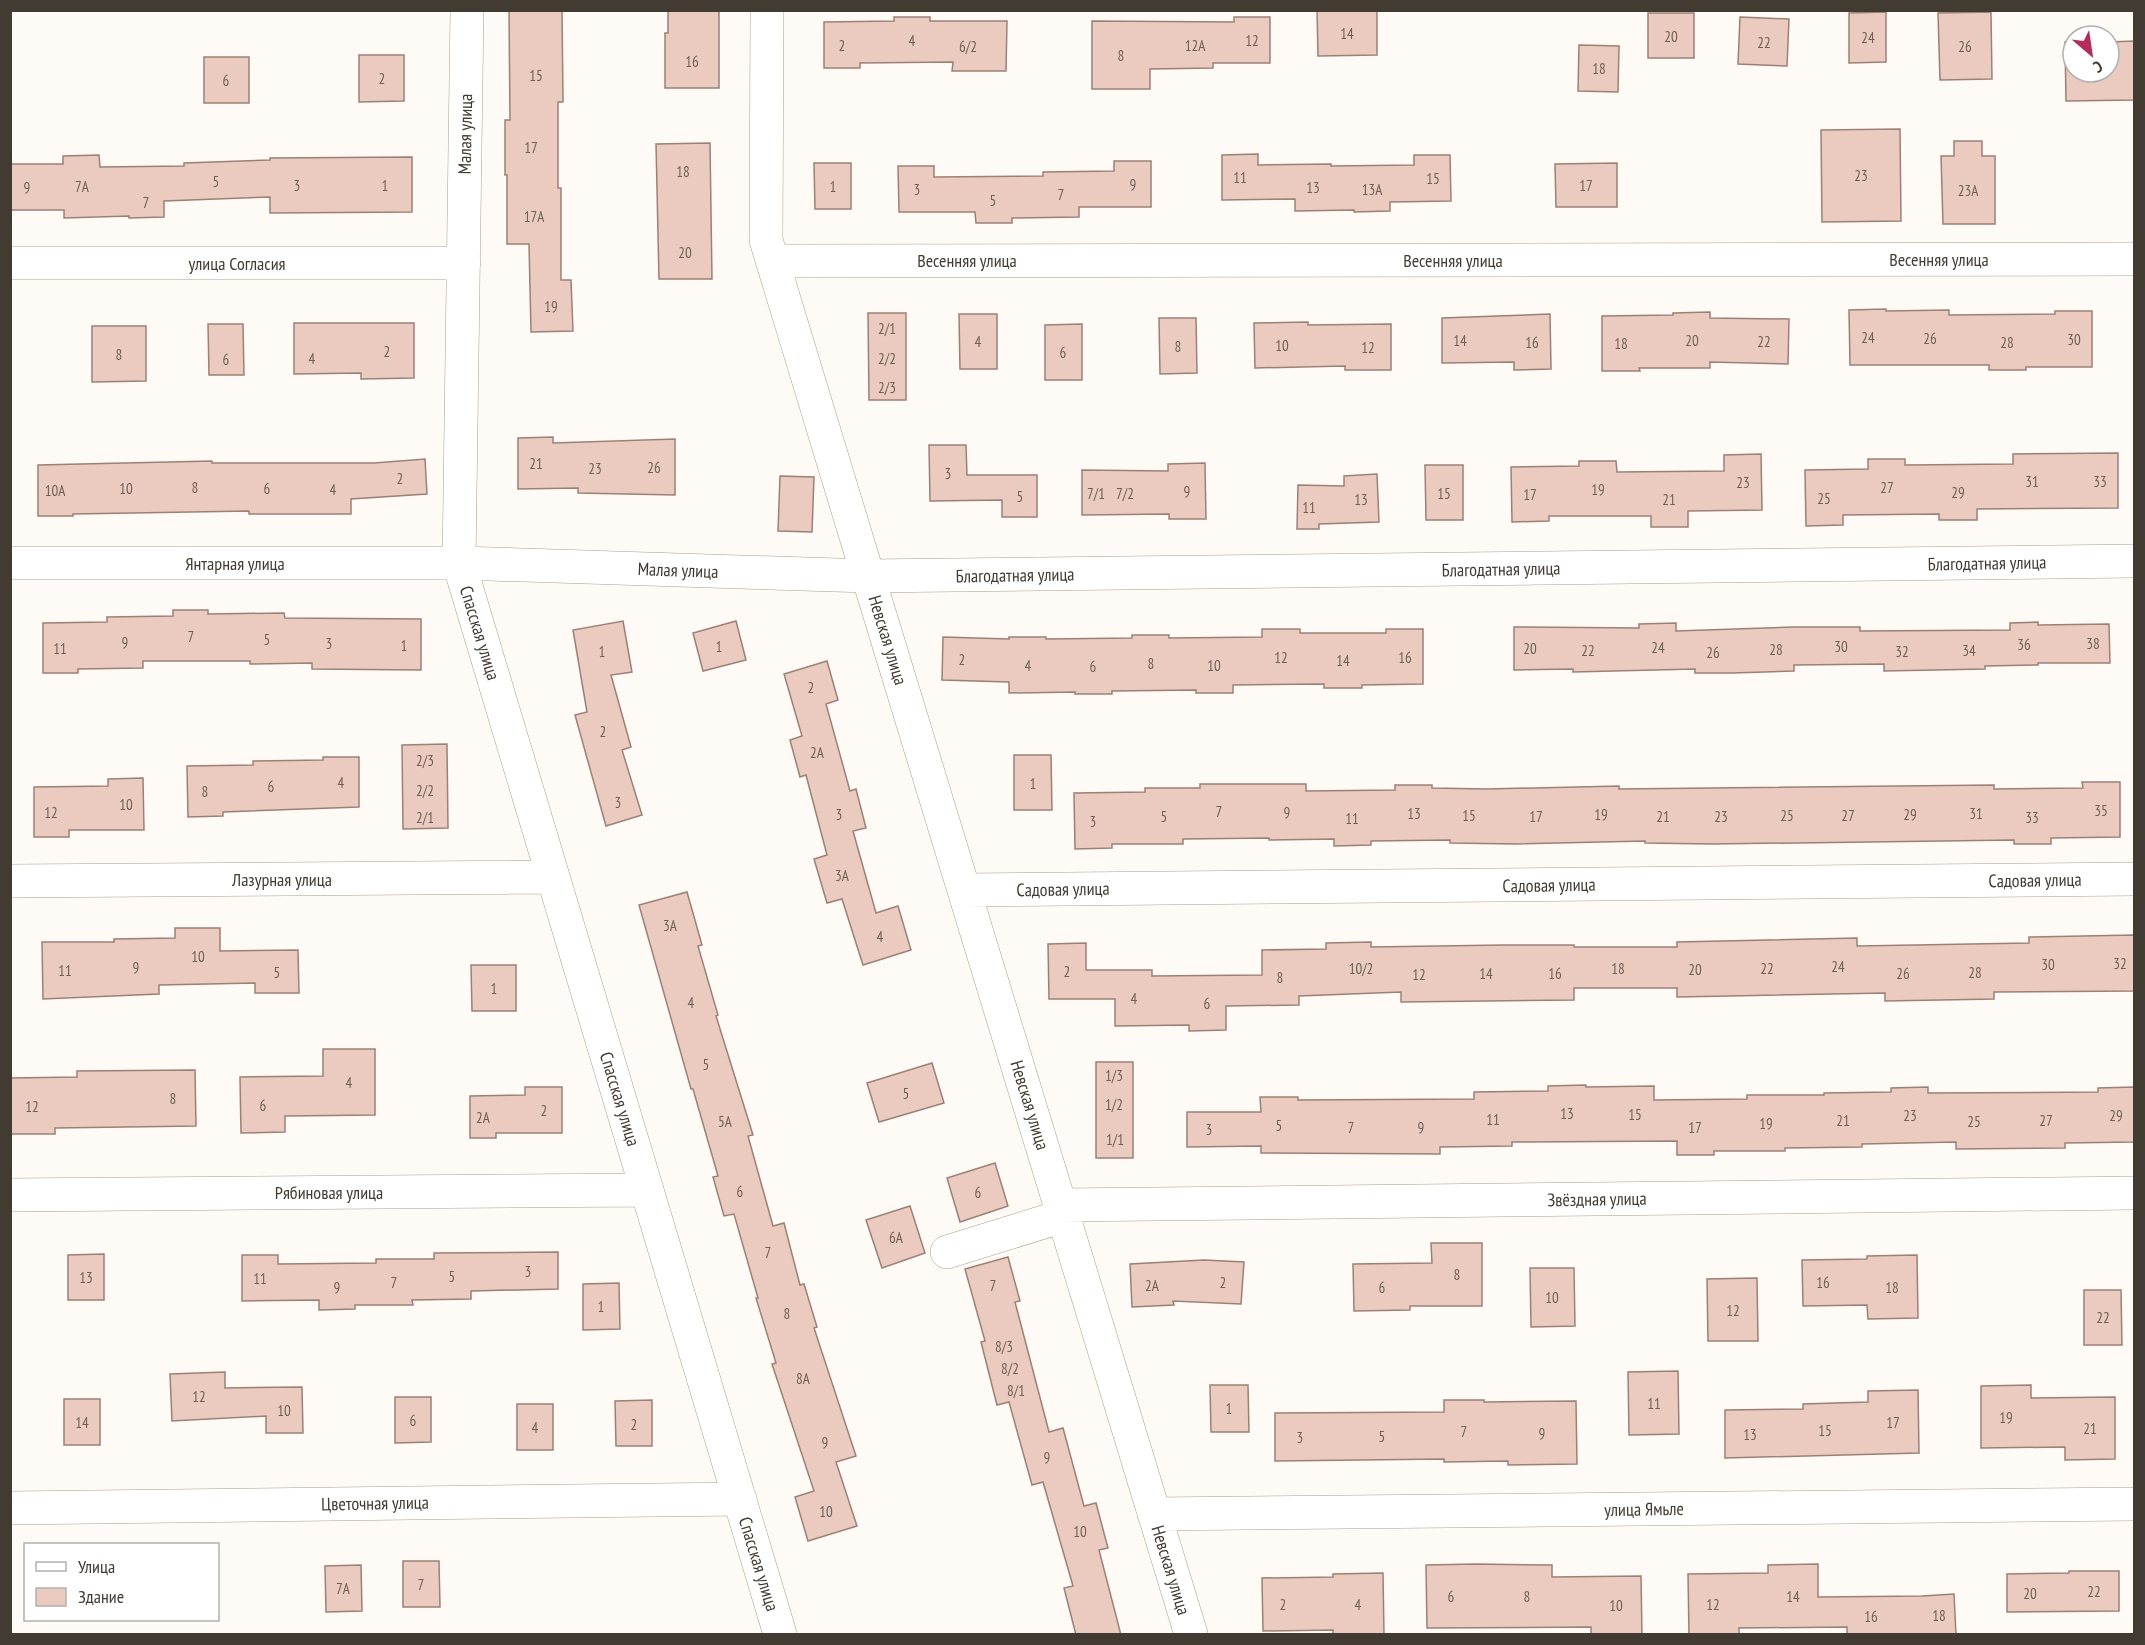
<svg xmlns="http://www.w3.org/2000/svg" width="2145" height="1645" viewBox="0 0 2145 1645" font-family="'PT Sans Narrow',sans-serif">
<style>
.building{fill:#ebcbbf;stroke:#9d8075;stroke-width:1.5}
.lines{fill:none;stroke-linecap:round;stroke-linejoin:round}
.minor-casing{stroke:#af9f86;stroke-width:34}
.minor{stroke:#fff;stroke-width:33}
.labels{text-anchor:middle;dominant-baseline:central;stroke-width:6;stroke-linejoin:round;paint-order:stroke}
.number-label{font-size:15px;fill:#6c5f54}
.street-label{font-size:18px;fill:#423b31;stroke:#fff}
</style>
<rect width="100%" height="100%" fill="#fefaf5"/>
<path class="building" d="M509,10H562L563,102H558V188H561V280H571L573,331L531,332L529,244H507V175H505V120H510Z
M668,10H719V88H665V33H668Z
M1317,10H1377V55L1318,56Z
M1886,12V62L1849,63V13Z
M1991,12L1992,79L1940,80L1938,13Z
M1648,13H1694V58H1648Z
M894,17H930V21H1007L1006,71H952L953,62L860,63V68H824V22L894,21Z
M1234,17H1270V63H1213V68L1150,69V89H1092V21L1234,22Z
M1740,17L1789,19L1787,66L1738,64Z
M2134,41V100L2066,101L2065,42H2073V72H2109V42Z
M1579,45L1619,46L1618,92L1578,91Z
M359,55H404V101L359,102Z
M204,57H249V103H204Z
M1900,129L1901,221L1822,222L1821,130Z
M1954,141H1982V156H1995V224H1943L1941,156H1954Z
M710,143L712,279H659L656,144Z
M1258,154V165L1331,164V166L1414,165V155H1450L1451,201L1390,202V211L1354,212V210L1295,211V199L1222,200V155Z
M99,155L100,167L184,166V163L270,160V158L412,157V212L270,213V197L164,201V217L129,218V216L64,218V210H10V164H63V156Z
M1114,161H1151V207H1079V217L1012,218V223H976L975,212H899L898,166H934V177L1043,176V172L1114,171Z
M814,163H851V209H815Z
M1617,163V207H1556L1555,164Z
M1886,309V311L1949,310V315L2055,314V311H2092V367H2026V370H1989V365H1850L1849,310Z
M1710,312V318L1789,319L1788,364L1710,362V368H1639L1640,371H1602V316L1673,315V313Z
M868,313H906V400H869Z
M959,314H997V369H960Z
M1550,314L1551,369L1514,370V362L1442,363V318Z
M1159,318H1196L1197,373L1160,374Z
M1308,322V325L1391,324V370H1345V366L1255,368L1254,323Z
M294,323H414V378L361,379V373L294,374Z
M208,324H243L244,375H209Z
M1082,324V380H1045V325Z
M92,326H146V381L92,382Z
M553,437V443L675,439V495L578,493V488L518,489V438Z
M929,445H966L967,475H1037V517H1002V500L930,501Z
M2118,453V508L1977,509V520H1939V514L1843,515V525L1806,526L1805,470L1868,469V459H1905V465L2013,464V454Z
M1761,454L1762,510L1688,511V527H1651V516H1549V521L1512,522L1511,467L1579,466V461H1616L1617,472L1724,471V455Z
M425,459L427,494L351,499V514H249V511L73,514V516H38V465L212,461V463H374Z
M1205,463L1206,519H1169V514L1082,515V470L1168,471V464Z
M1425,465H1463V520H1426Z
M1377,474L1379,522L1319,524V529H1297L1298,485L1344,486V476Z
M780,476L814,477L812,532L778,531Z
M173,610H208V614L284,613L285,618L421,619V670L312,669V663L250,664V661H143V668L78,669V673H43V623L107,622V617L173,616Z
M623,621L632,672L611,675L631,747L622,750L642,815L606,826L575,715L587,712L573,630Z
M736,621L746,660L703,671L693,633Z
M2038,622V625L2109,624L2110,663H2038V665L1985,666V669L1884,671V664L1794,665V671L1732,673H1695V669L1573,672V669L1514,670V627L1639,628V624L1676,623V631L1794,627H1860V631L2010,630V623Z
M1262,629H1300V633H1386V629H1423V684L1362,685V688H1324V684L1233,685V693H1196V690L1112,691V694H1075V692L1009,693V682L942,680L943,637L1009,639V637H1046V639L1132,638V635H1169V638L1262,637Z
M827,661L838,700L826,704L850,791L856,789L866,828L853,831L876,913L898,906L911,950L863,965L842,899L827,903L814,859L827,855L806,775L800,777L790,740L802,736L784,674Z
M447,744L448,828L403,829L402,745Z
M1014,755H1051L1052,810H1014Z
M323,757H359V807L223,812V816L188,817L187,766L253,765V761L323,760Z
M143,778L144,830H69V837H34V787L108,786V779Z
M2082,782H2120V837L2051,838V844H2014V840L1712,844L1645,843V841L1517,844L1450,843V840L1371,841V845L1334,846V839L1269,840V838L1183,839V844H1112V848L1075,849L1074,793L1145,792V788H1200V784H1306V791L1395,790V785H1432V788L1487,789L1619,786V789L1994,785V789L2083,788Z
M687,892L702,945L698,946L718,1015L716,1016L753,1135L748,1136L773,1226L784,1223L800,1285L804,1284L817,1327L814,1328L856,1456L836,1462L857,1526L808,1541L795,1497L814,1491L772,1364L776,1363L756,1298H758L734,1214L724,1216L713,1177L718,1176L693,1089H691L639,905Z
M175,928H220V951L298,950L299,993H255V983L159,985V994L43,999L42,942H114V939L175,938Z
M2134,935V991L1994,992V999L1885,1001V993L1677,997V988H1574V1000L1401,1002V992L1299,996V1005L1226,1006V1030L1189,1031V1025L1115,1026V999H1049L1048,944L1086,943V970H1152V976L1262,975V950L1326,949V943L1371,942V947L1504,945H1574V947H1677V942L1857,938V946L2029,943V937Z
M471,965H516V1011H472Z
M323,1049H375V1115L285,1116V1132L241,1133L240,1077L323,1076Z
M1096,1062H1133V1158H1096Z
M932,1063L944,1103L879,1122L867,1083Z
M195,1070L196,1126L55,1128V1134H10V1078L77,1077V1071Z
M1586,1085V1087L1654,1086V1100L1747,1099V1095H1824V1093L1891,1092V1088L1928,1087V1093L2098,1092V1088L2134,1087V1142L2065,1143V1148L1956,1149V1142L1862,1144V1147L1785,1148V1151H1714V1155H1677V1141L1512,1142V1146L1440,1147V1154L1261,1153V1146L1187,1147V1112H1261L1260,1097H1298V1100L1474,1099V1092L1548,1091V1086Z
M525,1087H562V1133H496V1138H470V1096L525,1095Z
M995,1163L1008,1206L960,1222L947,1178Z
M910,1206L925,1253L882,1268L866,1220Z
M1431,1243H1482V1306H1410V1310L1354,1311L1353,1264L1432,1263Z
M558,1252V1289L471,1291V1299L412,1300L413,1305H355V1309L319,1310V1300L242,1301V1255H278V1264L376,1263V1259H434V1253Z
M104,1254V1300H68V1255Z
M1917,1255L1918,1318L1868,1319L1867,1305L1803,1306L1802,1260L1867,1259V1256Z
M1008,1257L1020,1301L1015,1302L1049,1432L1063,1428L1084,1506L1096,1503L1108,1548L1099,1550L1121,1635H1076L1064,1588L1073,1586L1043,1482L1032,1485L1009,1402L997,1405L981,1342L985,1341L965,1269Z
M1204,1260L1244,1262L1241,1304L1173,1301L1174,1305L1132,1307L1130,1264Z
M1530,1268H1574L1575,1326L1531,1327Z
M1757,1278L1758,1341H1708L1707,1279Z
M619,1283L620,1329L583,1330V1284Z
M2084,1290H2121L2122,1345H2084Z
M1678,1371L1679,1434L1629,1435L1628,1372Z
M225,1372V1388L302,1387L303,1433H266V1416L172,1421L170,1374Z
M1210,1385H1248L1249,1432H1211Z
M2031,1385V1398L2115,1397V1459L2065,1460V1447L1981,1448V1386Z
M1918,1390L1919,1453L1725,1458V1410L1803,1409V1404L1868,1402V1391Z
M395,1397H431V1442L395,1443Z
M64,1399H100V1445H64Z
M652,1400V1446H616L615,1401Z
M1444,1400H1484V1402L1576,1401L1577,1464L1508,1465V1461L1444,1462V1459L1275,1461V1413L1444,1412Z
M517,1404H553V1450H517Z
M403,1561H439L440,1607H403Z
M1476,1564L1552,1565V1577L1641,1576L1642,1635H1591V1627L1427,1628L1426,1565Z
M1818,1564V1597L1922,1596L1954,1594L1956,1635H1847V1627L1739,1628V1635H1689L1688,1574L1768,1573V1565Z
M361,1565L362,1611L326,1612L325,1566Z
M2069,1571H2119V1611L2007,1612V1574L2069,1573Z
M1383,1573L1384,1635H1333V1630L1263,1631L1262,1578L1333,1577V1574Z"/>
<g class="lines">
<g class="minor-casing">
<path id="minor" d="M467,10L459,563L868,576L766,240L767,10
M772,261L2134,259
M10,263H464
M10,563H459L780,1634
M10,881L553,877
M964,890L2134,879
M10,1195L647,1190
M1060,1205L2134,1193
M947,1252L1063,1216
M10,1508L740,1499
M1154,1514L2134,1504
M1191,1634L868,576L2134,561"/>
</g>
<use href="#minor" class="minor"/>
</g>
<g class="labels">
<g class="number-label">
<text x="1347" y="33">14</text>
<text x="1671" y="36">20</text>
<text x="1868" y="37">24</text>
<text x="912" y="40">4</text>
<text x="1252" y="40">12</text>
<text x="1764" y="42">22</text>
<text x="842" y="45">2</text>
<text x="1195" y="45">12А</text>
<text x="968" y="46">6/2</text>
<text x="1965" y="46">26</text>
<text x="1121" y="55">8</text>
<text x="692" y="61">16</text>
<text x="1599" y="68">18</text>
<text x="536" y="75">15</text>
<text x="382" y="78">2</text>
<text x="226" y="80">6</text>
<text x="531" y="147">17</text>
<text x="683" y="171">18</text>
<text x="1861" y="175">23</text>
<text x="1240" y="177">11</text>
<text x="1433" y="178">15</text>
<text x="216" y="181">5</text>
<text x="1133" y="184">9</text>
<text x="297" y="185">3</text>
<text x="385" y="185">1</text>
<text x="1586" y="185">17</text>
<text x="82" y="186">7А</text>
<text x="833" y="186">1</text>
<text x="27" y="187">9</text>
<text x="1313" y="187">13</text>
<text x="917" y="189">3</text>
<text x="1372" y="189">13А</text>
<text x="1968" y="190">23А</text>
<text x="1061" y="194">7</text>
<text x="993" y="200">5</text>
<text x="146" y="202">7</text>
<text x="534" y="216">17А</text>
<text x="685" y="252">20</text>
<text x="551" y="306">19</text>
<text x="887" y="328">2/1</text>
<text x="1868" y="337">24</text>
<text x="1930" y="338">26</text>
<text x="2074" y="339">30</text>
<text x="1460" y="340">14</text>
<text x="1692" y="340">20</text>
<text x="978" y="341">4</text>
<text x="1764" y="341">22</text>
<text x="1532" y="342">16</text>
<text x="2007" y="342">28</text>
<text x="1621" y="343">18</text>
<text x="1282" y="345">10</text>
<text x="1178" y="346">8</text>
<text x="1368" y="347">12</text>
<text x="387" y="351">2</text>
<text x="1063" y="352">6</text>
<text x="119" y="354">8</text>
<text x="312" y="358">4</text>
<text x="887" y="358">2/2</text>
<text x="226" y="359">6</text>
<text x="887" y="387">2/3</text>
<text x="536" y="463">21</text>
<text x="654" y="467">26</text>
<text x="595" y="468">23</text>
<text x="948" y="473">3</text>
<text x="400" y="478">2</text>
<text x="2032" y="481">31</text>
<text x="2100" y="481">33</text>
<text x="1743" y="482">23</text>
<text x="195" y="487">8</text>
<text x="1887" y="487">27</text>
<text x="126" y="488">10</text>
<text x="267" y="488">6</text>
<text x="333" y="489">4</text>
<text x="1598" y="489">19</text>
<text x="55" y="490">10А</text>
<text x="1187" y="491">9</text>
<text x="1958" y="492">29</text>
<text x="1096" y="493">7/1</text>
<text x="1125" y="493">7/2</text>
<text x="1444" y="493">15</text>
<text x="1530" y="494">17</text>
<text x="1020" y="496">5</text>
<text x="1824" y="498">25</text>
<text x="1361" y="499">13</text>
<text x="1669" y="499">21</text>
<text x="1309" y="507">11</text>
<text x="191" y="636">7</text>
<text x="267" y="639">5</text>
<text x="125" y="642">9</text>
<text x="329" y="643">3</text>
<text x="2093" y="643">38</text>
<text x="2024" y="644">36</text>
<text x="404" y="645">1</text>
<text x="719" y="646">1</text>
<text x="1841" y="646">30</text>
<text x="1658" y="647">24</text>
<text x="60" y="648">11</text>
<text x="1530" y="648">20</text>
<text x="1776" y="649">28</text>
<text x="1588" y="650">22</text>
<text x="1969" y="650">34</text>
<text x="602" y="651">1</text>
<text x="1902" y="651">32</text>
<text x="1713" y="652">26</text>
<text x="1281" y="657">12</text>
<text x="1405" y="657">16</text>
<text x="962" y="659">2</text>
<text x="1343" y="660">14</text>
<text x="1151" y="663">8</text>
<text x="1028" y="665">4</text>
<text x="1214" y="665">10</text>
<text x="1093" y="666">6</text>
<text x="811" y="687">2</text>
<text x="603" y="731">2</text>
<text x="817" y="752">2А</text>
<text x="425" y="760">2/3</text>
<text x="341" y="782">4</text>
<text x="1033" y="783">1</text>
<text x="271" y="786">6</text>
<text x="425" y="790">2/2</text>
<text x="205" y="791">8</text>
<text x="618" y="802">3</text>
<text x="126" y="804">10</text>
<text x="2101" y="810">35</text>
<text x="1219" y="811">7</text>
<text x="51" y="812">12</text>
<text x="1287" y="812">9</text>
<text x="1414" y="813">13</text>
<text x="1976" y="813">31</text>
<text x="839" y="814">3</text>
<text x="1601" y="814">19</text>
<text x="1910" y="814">29</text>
<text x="1469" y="815">15</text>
<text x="1787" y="815">25</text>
<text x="1848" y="815">27</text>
<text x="1164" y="816">5</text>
<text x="1536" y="816">17</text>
<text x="1663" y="816">21</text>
<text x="1721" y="816">23</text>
<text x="425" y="817">2/1</text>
<text x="2032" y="817">33</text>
<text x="1352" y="818">11</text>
<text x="1093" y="821">3</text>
<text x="842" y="875">3А</text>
<text x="670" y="925">3А</text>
<text x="880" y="936">4</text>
<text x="198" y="956">10</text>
<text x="2120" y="963">32</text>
<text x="2048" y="964">30</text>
<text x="1838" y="966">24</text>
<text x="136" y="967">9</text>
<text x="1361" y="968">10/2</text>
<text x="1618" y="968">18</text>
<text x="1767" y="968">22</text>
<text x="1695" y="969">20</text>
<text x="65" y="970">11</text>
<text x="1067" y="971">2</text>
<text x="277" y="972">5</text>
<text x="1975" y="972">28</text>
<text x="1486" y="973">14</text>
<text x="1555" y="973">16</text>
<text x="1903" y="973">26</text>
<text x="1419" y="974">12</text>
<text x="1280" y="977">8</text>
<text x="494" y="988">1</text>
<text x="1134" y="998">4</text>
<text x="691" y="1002">4</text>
<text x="1207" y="1003">6</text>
<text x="706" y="1064">5</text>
<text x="1114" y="1075">1/3</text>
<text x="349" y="1082">4</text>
<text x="906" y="1093">5</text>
<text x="173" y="1098">8</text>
<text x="1114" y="1104">1/2</text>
<text x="263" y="1105">6</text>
<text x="32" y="1106">12</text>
<text x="544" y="1110">2</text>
<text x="1567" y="1113">13</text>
<text x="1635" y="1114">15</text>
<text x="1910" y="1115">23</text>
<text x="2116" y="1115">29</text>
<text x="483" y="1117">2А</text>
<text x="1493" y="1119">11</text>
<text x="1843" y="1120">21</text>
<text x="2046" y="1120">27</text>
<text x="725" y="1121">5А</text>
<text x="1974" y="1121">25</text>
<text x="1766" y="1123">19</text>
<text x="1279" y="1125">5</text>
<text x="1351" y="1127">7</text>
<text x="1421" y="1127">9</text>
<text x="1695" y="1127">17</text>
<text x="1209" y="1129">3</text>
<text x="1115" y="1139">1/1</text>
<text x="740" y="1191">6</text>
<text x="978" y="1192">6</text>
<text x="896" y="1237">6А</text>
<text x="768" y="1252">7</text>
<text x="528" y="1271">3</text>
<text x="1457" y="1274">8</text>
<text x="452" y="1276">5</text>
<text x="86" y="1277">13</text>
<text x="260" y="1278">11</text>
<text x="394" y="1282">7</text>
<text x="1223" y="1282">2</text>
<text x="1823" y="1282">16</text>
<text x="993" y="1285">7</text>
<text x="1152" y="1285">2А</text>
<text x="337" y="1287">9</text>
<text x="1382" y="1287">6</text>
<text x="1892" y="1287">18</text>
<text x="1552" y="1297">10</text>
<text x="601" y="1306">1</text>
<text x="1733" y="1310">12</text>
<text x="787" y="1313">8</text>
<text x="2103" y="1317">22</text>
<text x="1004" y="1346">8/3</text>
<text x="1010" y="1368">8/2</text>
<text x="803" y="1378">8А</text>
<text x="1016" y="1390">8/1</text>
<text x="199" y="1396">12</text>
<text x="1654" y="1403">11</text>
<text x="1229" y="1408">1</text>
<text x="284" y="1410">10</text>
<text x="2006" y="1417">19</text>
<text x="413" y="1420">6</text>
<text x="82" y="1422">14</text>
<text x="1893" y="1422">17</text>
<text x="634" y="1424">2</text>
<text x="535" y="1427">4</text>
<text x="2090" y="1428">21</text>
<text x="1825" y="1430">15</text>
<text x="1464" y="1431">7</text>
<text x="1542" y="1433">9</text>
<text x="1750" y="1434">13</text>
<text x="1382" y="1436">5</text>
<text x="1300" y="1437">3</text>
<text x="825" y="1442">9</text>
<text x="1047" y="1457">9</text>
<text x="826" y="1511">10</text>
<text x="1080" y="1531">10</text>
<text x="421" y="1584">7</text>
<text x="343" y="1588">7А</text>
<text x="2094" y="1591">22</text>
<text x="2030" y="1593">20</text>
<text x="1451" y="1596">6</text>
<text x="1527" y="1596">8</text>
<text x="1793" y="1596">14</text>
<text x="1283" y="1604">2</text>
<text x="1358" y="1604">4</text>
<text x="1713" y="1604">12</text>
<text x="1616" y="1605">10</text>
<text x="1939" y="1615">18</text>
<text x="1871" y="1616">16</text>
</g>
<g class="street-label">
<text transform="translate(465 134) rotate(-89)">Малая улица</text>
<text x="1939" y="259">Весенняя улица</text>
<text x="967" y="260">Весенняя улица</text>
<text x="1453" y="260">Весенняя улица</text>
<text x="237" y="263">улица Согласия</text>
<text x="235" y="563">Янтарная улица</text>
<text transform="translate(1987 563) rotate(-1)">Благодатная улица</text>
<text transform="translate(1501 569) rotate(-1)">Благодатная улица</text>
<text transform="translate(678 570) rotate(2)">Малая улица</text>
<text transform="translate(1015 575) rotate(-1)">Благодатная улица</text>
<text transform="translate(480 633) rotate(73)">Спасская улица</text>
<text transform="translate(888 640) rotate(73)">Невская улица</text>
<text x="282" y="879">Лазурная улица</text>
<text transform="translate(2035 880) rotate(-1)">Садовая улица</text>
<text transform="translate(1549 885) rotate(-1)">Садовая улица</text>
<text transform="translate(1063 889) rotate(-1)">Садовая улица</text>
<text transform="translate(620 1099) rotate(73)">Спасская улица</text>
<text transform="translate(1030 1105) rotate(73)">Невская улица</text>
<text x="329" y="1192">Рябиновая улица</text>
<text transform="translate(1597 1199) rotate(-1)">Звёздная улица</text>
<text transform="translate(375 1503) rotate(-1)">Цветочная улица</text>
<text transform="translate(1644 1509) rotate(-1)">улица Ямьле</text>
<text transform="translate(759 1564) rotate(73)">Спасская улица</text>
<text transform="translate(1171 1570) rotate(73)">Невская улица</text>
</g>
</g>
<rect width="2145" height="1645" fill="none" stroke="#423b31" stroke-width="24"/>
<rect x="24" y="1543" width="195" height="78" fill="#ffffff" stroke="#b3b1ad" stroke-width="1.5"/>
<rect x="36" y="1562" width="30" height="9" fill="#ffffff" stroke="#b3b1ad" stroke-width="1.5"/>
<text x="78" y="1573" font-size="18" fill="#423b31">Улица</text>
<rect x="36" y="1588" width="30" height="18" fill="#ebcbbf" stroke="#b3b1ad" stroke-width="1.5"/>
<text x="78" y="1603" font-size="18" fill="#423b31">Здание</text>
<g transform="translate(2091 54) rotate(151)"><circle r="28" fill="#ffffff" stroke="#b3b1ad" stroke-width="1.5"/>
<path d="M0-4.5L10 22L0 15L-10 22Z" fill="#b82a58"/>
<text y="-9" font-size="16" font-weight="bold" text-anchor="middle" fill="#423b31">С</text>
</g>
</svg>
